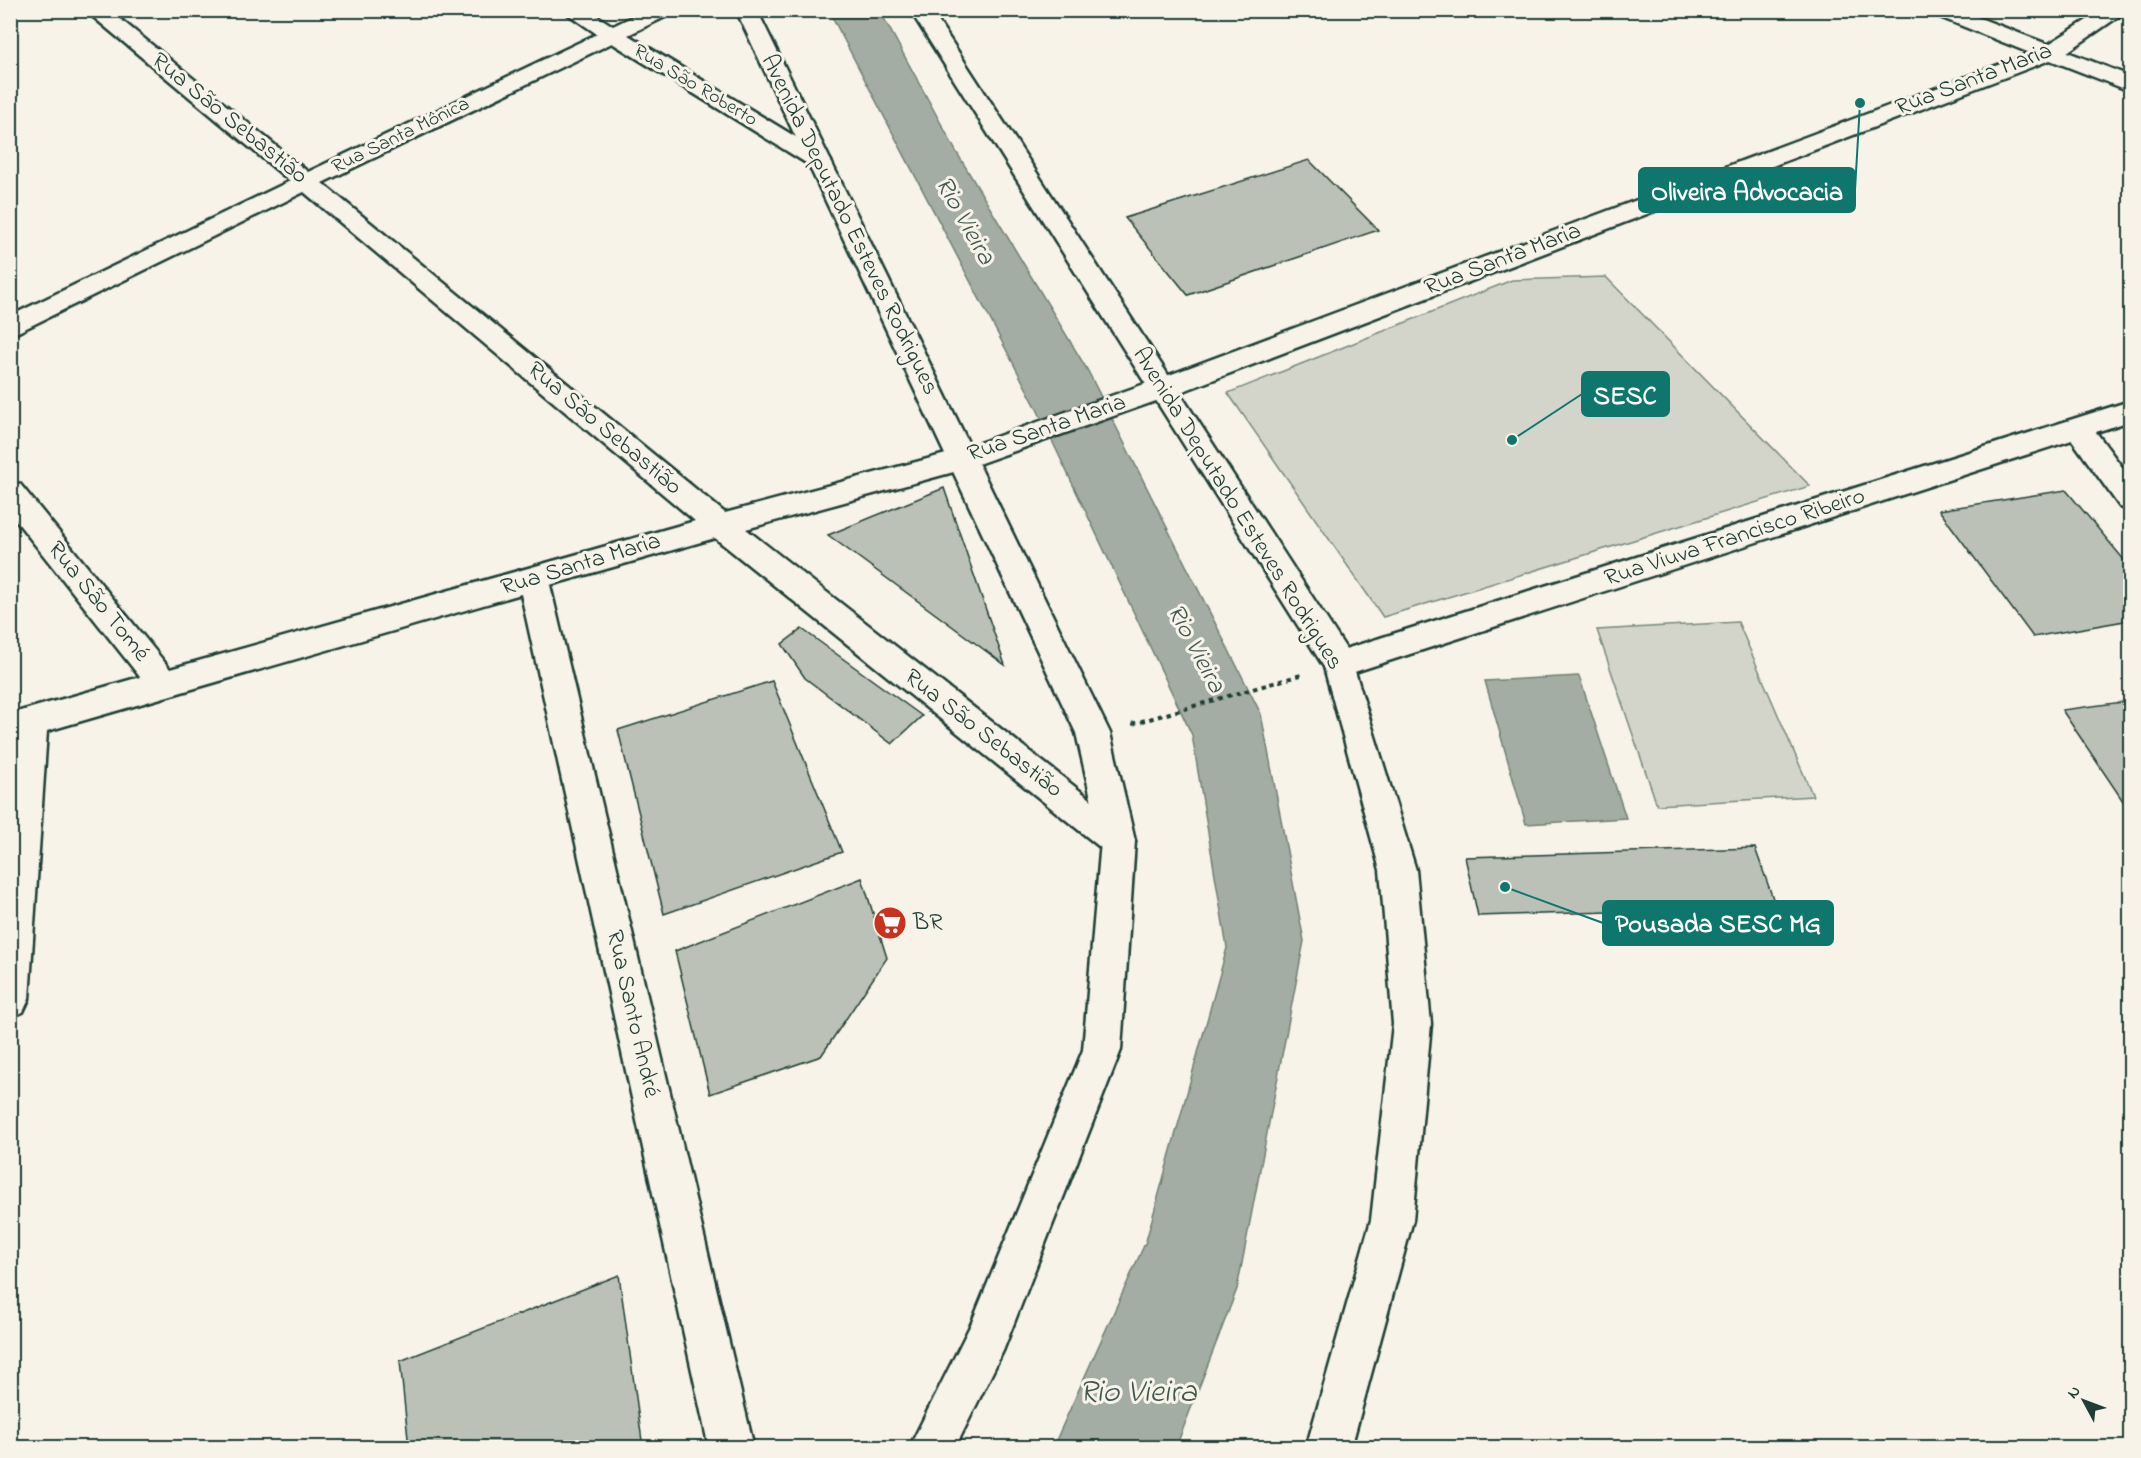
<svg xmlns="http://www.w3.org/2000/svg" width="2141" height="1458" viewBox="0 0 2141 1458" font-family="'Indie Flower',sans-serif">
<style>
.green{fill:#d3d5ca;stroke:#79897f;stroke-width:1.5}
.water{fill:#a4ada3;stroke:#6f8077;stroke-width:1.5}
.building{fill:#bbc1b6;stroke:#1f3d34;stroke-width:1.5}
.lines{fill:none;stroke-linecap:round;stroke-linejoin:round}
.street-casing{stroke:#1f3d34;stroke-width:5}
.secondary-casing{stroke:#1f3d34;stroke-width:5}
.primary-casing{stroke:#1f3d34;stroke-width:5}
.path{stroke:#1f3d34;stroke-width:4;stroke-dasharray:4.5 4.5;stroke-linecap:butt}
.street{fill:#f7f3e8;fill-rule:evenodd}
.secondary{fill:#f7f3e8;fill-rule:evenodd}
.primary{fill:#f7f3e8;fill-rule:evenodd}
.labels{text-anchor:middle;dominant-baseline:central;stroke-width:6;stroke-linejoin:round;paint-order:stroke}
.far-street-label{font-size:20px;fill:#1f3d34;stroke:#f7f3e8}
.street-label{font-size:24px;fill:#1f3d34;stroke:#f7f3e8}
.poi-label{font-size:24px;fill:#1f3d34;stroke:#f7f3e8;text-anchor:start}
.water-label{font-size:26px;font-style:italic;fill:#405950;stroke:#f7f3e8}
.near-water-label{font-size:32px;font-style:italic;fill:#405950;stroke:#f7f3e8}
.leader{fill:none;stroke:#0f766e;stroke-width:2}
.callout-dot{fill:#0f766e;stroke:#f7f3e8;stroke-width:2}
.callout{fill:#0f766e;stroke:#0f766e;stroke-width:2}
.callout-label{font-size:26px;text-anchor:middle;font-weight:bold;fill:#fff}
</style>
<rect width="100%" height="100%" fill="#f7f3e8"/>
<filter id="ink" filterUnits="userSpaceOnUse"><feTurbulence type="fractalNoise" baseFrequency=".0167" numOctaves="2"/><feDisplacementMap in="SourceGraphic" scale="12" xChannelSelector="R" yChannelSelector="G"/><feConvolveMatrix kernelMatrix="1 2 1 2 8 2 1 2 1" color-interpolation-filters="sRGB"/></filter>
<g filter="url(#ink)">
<path class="green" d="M1606,277L1810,486L1383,617L1228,393L1512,280Z
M1738,622L1813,796L1657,805L1597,630Z"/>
<path class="water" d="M829,11H880L957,153L1088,371L1261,714L1304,941L1237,1289L1176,1447H1053L1146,1241L1227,948L1192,735L1036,407Z
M1579,676L1626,818L1526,824L1485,681Z"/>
<path class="building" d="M1309,160L1378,230L1188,295L1125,218Z
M944,488L1005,665L828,535Z
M2066,490L2130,567V620L2033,637L1939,510Z
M802,629L922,716L892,744L805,678L782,644Z
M772,681L842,852L664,914L618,730Z
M2130,701V807H2127L2062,710Z
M1755,848L1776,907L1478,916L1465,857Z
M862,878L887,958L821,1056L710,1094L675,951Z
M619,1275L643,1448H409L400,1361Z"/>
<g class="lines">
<g class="street-casing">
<path id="street" d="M85,10H109L308,172L597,34L562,10H588L613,26L646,10H674L671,14L628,35L827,156L831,161L827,166H811L612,43L322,183L725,513L961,450L971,453L975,460L971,467L961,470L746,529L1130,830L1135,841L1130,852L1118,857L1106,852L715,538L550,585L754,1448H709L521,594L47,731L29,999L23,1012L10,1017V770L13,741L10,742V714L140,677L10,513V481L20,484L170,669L695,521L304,192L10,336V316L290,181Z
M2103,10H2128L2060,57H2044L2041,52L2044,47Z
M2130,401V421L2096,432L2130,478V510L2120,507L2072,440L1339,677L1328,673L1323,664L1328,655L1339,651Z"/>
</g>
<g class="secondary-casing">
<path id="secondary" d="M1929,10H1959L2130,76V91L2050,60L1173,395L961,470L951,467L947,460L951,453L1153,381L2030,53L1932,14Z"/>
</g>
<g class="primary-casing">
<path id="primary" d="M736,10H757L1110,733L1135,841L1121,1050L1003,1351L955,1448H909L972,1322L1083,1050L1101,841L1076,733Z
M910,10H931L1350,655L1416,870L1431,1024L1413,1220L1351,1448H1306L1371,1220L1393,1024L1380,870L1324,667Z"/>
</g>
<path class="path" d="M1132,724L1301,675"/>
<use href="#street" class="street"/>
<use href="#secondary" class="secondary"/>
<use href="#primary" class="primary"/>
</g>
</g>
<defs>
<g id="supermarket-disc" transform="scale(1.725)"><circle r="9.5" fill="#c8321e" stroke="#f7f3e8"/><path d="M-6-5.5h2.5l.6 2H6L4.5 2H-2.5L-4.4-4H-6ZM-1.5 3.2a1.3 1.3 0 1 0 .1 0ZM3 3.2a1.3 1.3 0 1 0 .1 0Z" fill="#fff"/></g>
</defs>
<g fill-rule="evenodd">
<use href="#supermarket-disc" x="890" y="923"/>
</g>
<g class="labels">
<g class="far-street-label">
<text transform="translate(695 86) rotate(31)">Rua São Roberto</text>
<text transform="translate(401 136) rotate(-26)">Rua Santa Mônica</text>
</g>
<g class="street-label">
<text transform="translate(1974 80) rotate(-21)">Rua Santa Maria</text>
<text transform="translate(229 119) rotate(39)">Rua São Sebastião</text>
<text transform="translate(849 225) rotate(64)">Avenida Deputado Esteves Rodrigues</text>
<text transform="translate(1503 260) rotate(-21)">Rua Santa Maria</text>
<text transform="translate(604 429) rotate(40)">Rua São Sebastião</text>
<text transform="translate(1047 429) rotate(-19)">Rua Santa Maria</text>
<text transform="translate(1237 509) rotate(58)">Avenida Deputado Esteves Rodrigues</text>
<text transform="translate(1735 538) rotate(-18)">Rua Viuva Francisco Ribeiro</text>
<text transform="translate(581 565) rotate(-17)">Rua Santa Maria</text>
<text transform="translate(98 602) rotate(51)">Rua São Tomé</text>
<text transform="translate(983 734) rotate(38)">Rua São Sebastião</text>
<text transform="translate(632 1014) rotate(77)">Rua Santo André</text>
</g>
<g class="poi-label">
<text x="913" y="923">BR</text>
</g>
<g class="water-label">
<text transform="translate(964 221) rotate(61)">Rio Vieira</text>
<text transform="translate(1195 649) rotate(62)">Rio Vieira</text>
</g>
<g class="near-water-label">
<text x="1138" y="1393">Rio Vieira</text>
</g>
</g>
<path class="leader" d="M1860 103L1855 190M1512 440L1582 394M1505 887L1603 923"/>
<g class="callout-dot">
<circle cx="1860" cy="103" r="6"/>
<circle cx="1512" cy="440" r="6"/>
<circle cx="1505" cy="887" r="6"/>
</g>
<g class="callout">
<rect x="1639" y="168" width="216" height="44" rx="6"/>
<rect x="1582" y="372" width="87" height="44" rx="6"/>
<rect x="1603" y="901" width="230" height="44" rx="6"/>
</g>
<g class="callout-label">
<text x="1747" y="200">Oliveira Advocacia</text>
<text x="1625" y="404">SESC</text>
<text x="1718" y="932">Pousada SESC MG</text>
</g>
<rect width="2141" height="1458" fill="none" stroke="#f7f3e8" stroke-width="36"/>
<rect x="18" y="18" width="2105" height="1422" fill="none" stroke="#1f3d34" stroke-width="2" filter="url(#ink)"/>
<g transform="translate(2084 1401) rotate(311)" stroke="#f7f3e8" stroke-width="4.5" paint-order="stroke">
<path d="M0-4.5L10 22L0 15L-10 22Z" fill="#1f3d34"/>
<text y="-9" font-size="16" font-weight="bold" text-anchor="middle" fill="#1f3d34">N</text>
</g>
</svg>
